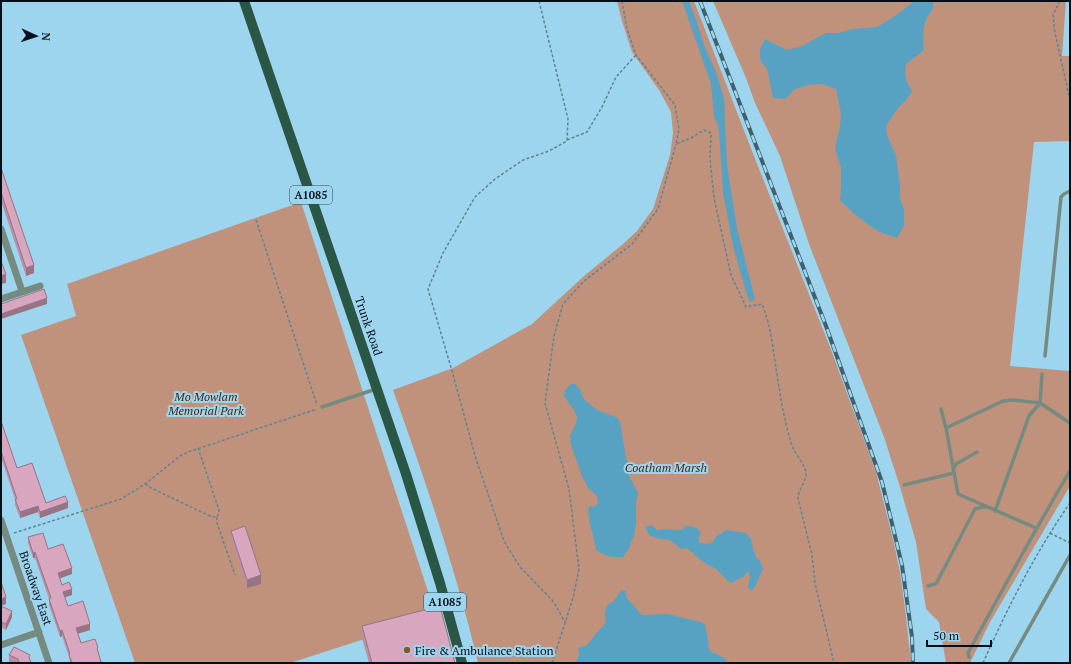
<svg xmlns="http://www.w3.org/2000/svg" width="1071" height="664" viewBox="0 0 1071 664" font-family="'PT Serif',serif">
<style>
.green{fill:#c0927b}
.water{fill:#57a2c3}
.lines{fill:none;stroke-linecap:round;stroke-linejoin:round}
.path{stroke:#5d8496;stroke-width:1.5;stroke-dasharray:3 2;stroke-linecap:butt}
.lane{stroke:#758b82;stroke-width:3.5}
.street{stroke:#758b82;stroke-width:7}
.primary{stroke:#2a5646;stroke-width:10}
.rail-casing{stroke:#40606e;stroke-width:4}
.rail{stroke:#9ed5ee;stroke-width:2.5;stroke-dasharray:8;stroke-linecap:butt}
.wall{fill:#ba8fa3}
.shaded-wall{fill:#977485}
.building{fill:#d8a6be;stroke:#977485}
.poi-dot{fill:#975129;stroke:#9ed5ee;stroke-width:1.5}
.labels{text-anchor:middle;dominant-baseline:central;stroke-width:4;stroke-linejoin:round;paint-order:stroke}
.shield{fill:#9ed5ee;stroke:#2f4b58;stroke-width:1}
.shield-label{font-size:11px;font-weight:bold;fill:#001018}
.street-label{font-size:12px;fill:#001018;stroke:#9ed5ee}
.park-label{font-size:12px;font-style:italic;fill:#4e250d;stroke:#9ed5ee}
.poi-label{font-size:12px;fill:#001018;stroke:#9ed5ee;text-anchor:start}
</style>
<rect width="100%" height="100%" fill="#9ed5ee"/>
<path class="green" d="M617,1H694L752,151L830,347L876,472L893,539L900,572L906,616L911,663H478C456,570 425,480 393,390L453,368L532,324L584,276L623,244L637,231L653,209L670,155L673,133L671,112L659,90L632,52L622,21Z
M713,1H1066L1062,56H1070V141L1034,142L1010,366L1070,371V486L990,622L970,663H946L939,622L926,609L916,542L900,487L884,437L809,244L780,156L755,103L746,78Z
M301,202L436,616L290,663H135L21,335L76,316L67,284Z"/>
<path class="water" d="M682,1H689L696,20L704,45L716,72L724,98L727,165L737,228L755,299L750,302L746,292L733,246L723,193L720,145L718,125L714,117L711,84Z
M914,1H933C934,12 931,10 927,18C922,28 923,39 924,50L906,64C904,76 906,81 912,91L907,99L898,108L886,126L887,135L896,156L900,185V199L904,209V225L897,238C892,236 886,235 882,233C869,227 849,210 840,200L841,187V168L835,148L840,126L841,114L836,89L822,84L808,85L795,89L785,99L773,98L767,69L760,60V49L765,39L787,50L802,46L826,33H839L852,29L877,27L898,14Z
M571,384H575L580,389L583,398L593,407L599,411L616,417L620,421L626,458L629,468V476L638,493L636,502V524L634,535L629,548L623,557C612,557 606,557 596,550C595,538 586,517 589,506L593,507L598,504L597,496L588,488L582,476L571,445L570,435L576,423L577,418L574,410L564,396L565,390Z
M652,525L657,530L664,529L682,530L684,526C692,526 697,526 701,533L699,537V542L705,544L712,543L716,536L722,533L726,530L746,533L751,539L753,548L756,557L760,561L763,569C759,576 757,584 752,591L748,587L750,577L748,571L743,577L730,583L716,569L703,562L687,548L681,549L670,540L660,539L649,535L645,527Z
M621,590L626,591V597L642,615L667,614L701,622L705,625C706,632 709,639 708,646L711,652L717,654L727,660L725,663H576L579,654L578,648L587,645L599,630L606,623L605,613L607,605L614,601Z"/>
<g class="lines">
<path class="path" d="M539,1L568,119L567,141L549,151L523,160L495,179L475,197L443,253L428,289L452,371L476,459L504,541L520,567L553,601L565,622
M622,1L627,29L636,55L675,105L679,129L676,144L691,138L704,130L711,133L710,159L714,198L731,275L746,307L762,304C770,323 772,342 775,361C779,388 783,416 791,443C793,451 806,466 806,473C807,481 798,489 798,498L812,555L815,583L834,663
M1060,1L1053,15L1055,33L1070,100
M567,140L587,132L602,107L616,77L636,55
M256,220L317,405
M145,484L151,488L212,517H217L218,515L219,510L198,448
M217,517V523L235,575
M14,533L121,499L145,484L180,456L188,452L317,409
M1050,533L1070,543
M552,663L573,598L579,569L569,489L545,403L554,336L563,304L583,282L632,244L658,209L676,144
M983,663C1008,607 1035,553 1070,503"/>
<path class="lane" d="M1045,356L1061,197L1064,194L1070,191
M1042,374L1040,403L1070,423
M322,407L376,389
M941,409L946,428L958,494L1036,528
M946,428L1003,401L1013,400L1040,403L1029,416L995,511
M953,469L956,464L977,452
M904,485L954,473
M928,586L935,584L937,582L975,509L982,507H985
M969,657L968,653C1001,592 1034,531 1070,471
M1009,663L1070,555"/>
<path class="street" d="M1,229L22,291
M1,299L40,286
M1,520L49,663
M1,645L39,632"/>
<path class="primary" d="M244,1L406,474L440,583L462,663"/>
<g class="rail-casing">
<path id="rail" d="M700,1L826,326L882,482L902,565L912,637L913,663"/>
</g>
<use href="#rail" class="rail"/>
</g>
<path class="wall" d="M1,168L34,273L26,276L1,201Z
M1,421L17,468L46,503L68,508L40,518L38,512L20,518L15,505V499L1,457Z
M231,531L261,584L247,588L231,539Z
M28,537L48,549L72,574L59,578L62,585L72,595L64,597L68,606L90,630L78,634L81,643L98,651L101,663H70L69,657L62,636L60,637L49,605V599L35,558H33L28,543Z
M1,606L12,617L6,630L1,627Z
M362,626L455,663H369L362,638Z
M9,655L30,659L31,663H9Z"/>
<path class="shaded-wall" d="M34,265V273L26,276V268Z
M6,274V283L1,284V276Z
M47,298V304L1,319V314Z
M1,413H2V419H1Z
M68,502V508L40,518V512Z
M38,506V512L20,518V512Z
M35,552V558H33V553Z
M72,568V574L58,579V573Z
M261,575V584L247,588V580Z
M72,589V595L63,598V592Z
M6,597V604L1,606V599Z
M12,611V617L6,630V624Z
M90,624V630L76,634V628Z
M62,630V636L60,637V631Z"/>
<path class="building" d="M1,168L34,265L26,268L1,192Z
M1,261L6,274L1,276Z
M44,289L47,298L1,314V304Z
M1,421L17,468L32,463L46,503L65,496L68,502L40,512L38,506L20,512L15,499H17L1,451Z
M245,526L261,575L247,580L231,531Z
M43,533L48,549L63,544L72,568L58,573L62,585L69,582L72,589L63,592L68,606L83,601L90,624L76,628L81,643L95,639L98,647L97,648L101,662L98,663H72L69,655L70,654L62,630L60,631L49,599L51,598L35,552L33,553L28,537Z
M1,582L6,597L1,599Z
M1,606L12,611L6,624L1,622Z
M440,606L455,663H372L362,626Z
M14,647L30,655L29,657L31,663H19L18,659L9,655Z"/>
<circle class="poi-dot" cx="407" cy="650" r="4"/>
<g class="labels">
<g class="shield">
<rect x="290" y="186" width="42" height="18" rx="3"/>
<rect x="424" y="593" width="42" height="18" rx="3"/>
</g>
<g class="shield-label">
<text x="311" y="195">A1085</text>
<text x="445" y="602">A1085</text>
</g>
<g class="street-label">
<text transform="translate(369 326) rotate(71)">Trunk Road</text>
<text transform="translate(36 588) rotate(71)">Broadway East</text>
</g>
<g class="park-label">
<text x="206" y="396">Mo Mowlam<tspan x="206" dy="14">Memorial Park</tspan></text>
<text x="666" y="467">Coatham Marsh</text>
</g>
<g class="poi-label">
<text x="415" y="650">Fire &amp; Ambulance Station</text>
</g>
</g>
<rect width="1071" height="664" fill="none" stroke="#001018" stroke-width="4"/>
<g transform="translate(36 36) rotate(93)" stroke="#9ed5ee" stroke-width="3" paint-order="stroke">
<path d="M0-3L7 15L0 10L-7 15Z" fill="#001018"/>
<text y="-6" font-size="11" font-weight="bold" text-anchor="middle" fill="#001018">N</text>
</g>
<path d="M927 640v6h64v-6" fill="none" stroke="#001018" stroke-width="2"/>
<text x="933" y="640" font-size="12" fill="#001018" stroke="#9ed5ee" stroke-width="3" paint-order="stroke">50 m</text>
</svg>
